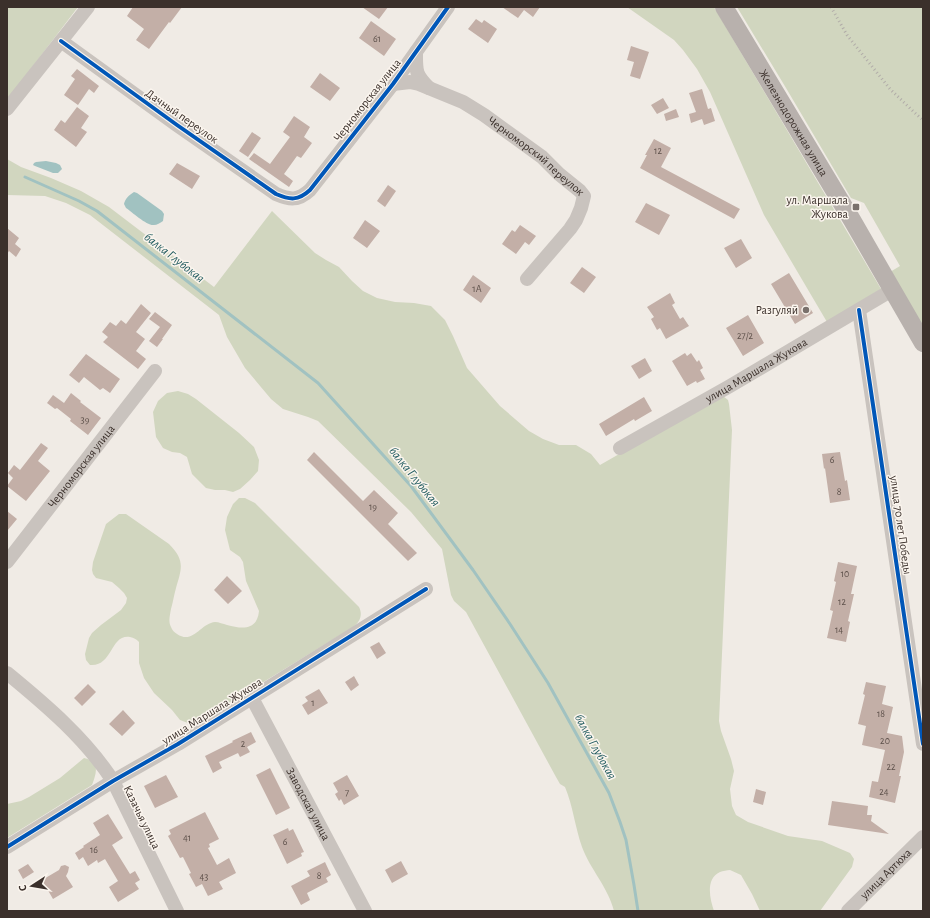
<svg xmlns="http://www.w3.org/2000/svg" width="930" height="918" viewBox="0 0 930 918" font-family="'Alegreya Sans',sans-serif">
<style>
.green{fill:#d1d6bf}
.water{fill:#a1c2c1}
.lines{fill:none;stroke-linecap:round;stroke-linejoin:round}
.stream{stroke:#a1c2c1;stroke-width:3}
.building{fill:#c3afa7}
.minor{stroke:#c9c3be;stroke-width:14}
.major{stroke:#b8b1ad;stroke-width:18}
.rail{stroke:#b1aca8;stroke-width:3;stroke-dasharray:1 3;stroke-linecap:butt}
.cycleway-casing{stroke:#fbf5ee;stroke-width:6}
.cycleway{stroke:#0057b8;stroke-width:4}
.poi-dot{fill:#7a716c;stroke:#fbf5ee;stroke-width:1.5}
.labels{text-anchor:middle;dominant-baseline:central;stroke-width:3;stroke-linejoin:round;paint-order:stroke}
.number-label{font-size:10px;fill:#5d504a}
.street-label{font-size:12px;fill:#3b302b;stroke:#fbf5ee}
.poi-label{font-size:12px;fill:#3b302b;stroke:#fbf5ee;text-anchor:end}
.water-label{font-size:13px;font-style:italic;fill:#1f5a5e;stroke:#fbf5ee}
</style>
<rect width="100%" height="100%" fill="#f0ebe5"/>
<path class="green" d="M7,7H78L7,100Z
M627,7H714L881,289L827,322L764,215L710,92L697,69L683,50L674,40Z
M737,7H923V330L890,272L900,266L864,203L851,198L786,88Z
M7,159L21,167L51,178L81,191L109,207L214,287L272,211L315,253L326,260L339,267L352,281L363,291L377,298L395,302L414,303L431,306L445,320L453,336L467,368L500,406L529,431L543,439L559,445H576L591,454L600,465L717,398L723,396L728,400L729,404L732,430L719,721L721,731L731,759L734,771L730,789L732,806L736,815L748,822L788,836L822,841L850,853L854,859L852,867L820,911H760L752,894L741,875L730,870C727,870 723,871 720,872C705,879 710,899 714,911H614C608,887 590,869 582,847C575,827 573,806 565,787L560,784L556,777L466,612L454,601L451,595L442,549L411,512L318,421L308,417L283,409L271,399L245,368L227,337L219,315L90,215L66,203L45,196L7,195Z
M178,391L188,394L196,399L239,433L254,447L259,460L258,471L250,480L240,489L233,492L225,490H215L206,488L192,474L187,457L180,453L172,452L163,448L156,437L153,412L158,401L167,393Z
M239,498H245L255,503L359,607C363,615 360,622 353,627L193,725L180,720L172,710L154,693L144,678L139,663V642C136,639 134,638 130,637C110,634 113,667 90,665L86,660L85,654L89,638L92,633L101,625L121,610L126,603L127,598L124,593L119,588L112,582L96,578L93,574L92,570L93,562L106,524L119,514H126L169,544C185,560 182,568 176,588C174,595 173,602 171,609C170,615 168,622 171,627C172,630 174,632 177,634C193,645 201,623 215,622C219,622 223,624 227,625C242,629 257,631 259,611L246,581L243,562L240,557L230,550L225,530L227,517L233,504Z
M84,758C101,762 96,774 92,785L7,838V804L21,801L29,797L60,778Z"/>
<path class="water" d="M46,161L56,163L60,165L62,169L58,173H53L35,166L33,165L34,163L36,162Z
M134,192L137,193L162,211L164,214L163,221C160,223 157,225 154,225C147,226 132,212 126,208L124,204C125,199 129,195 134,192Z"/>
<g class="lines">
<path class="stream" d="M25,177L79,201L97,211L318,383L411,486L473,570L510,624L548,683L609,793L620,822L626,840L634,885L638,911"/>
</g>
<path class="building" d="M133,7H182L170,23L169,22L149,49L136,40L144,29L127,16Z
M362,7H388L379,19Z
M502,7H540L533,17L524,10L518,18Z
M476,19L482,23L484,20L497,29L488,43L468,29Z
M371,21L396,39L384,56L359,38Z
M631,46L649,52L640,79L630,76L634,62L627,60Z
M77,69L99,86L94,93L89,89L78,105L64,95L75,79L71,76Z
M320,73L340,88L330,101L310,87Z
M702,89L708,109L711,108L715,121L704,125L702,119L691,123L689,114L696,112L689,93Z
M663,98L669,108L657,114L651,105Z
M77,107L89,116L81,128L87,132L76,147L54,130L61,120L65,123Z
M676,109L679,117L666,121L664,114Z
M294,116L310,127L304,137L312,143L301,158L297,156L284,174L293,181L289,187L249,159L254,153L270,164L290,137L283,132Z
M252,132L261,138L248,157L239,151Z
M654,139L671,148L661,167L740,209L734,219L640,168L647,155H645Z
M177,163L200,176L192,189L169,174Z
M388,185L396,191L385,207L377,201Z
M646,203L670,215L659,235L635,222Z
M365,220L380,231L367,248L353,238Z
M520,225L536,236L529,245L525,242L516,254L502,244L512,230L515,232Z
M7,228L19,238L15,244L21,249L16,257L9,251L7,254Z
M741,239L752,258L736,268L724,248Z
M582,267L596,277L584,293L570,283Z
M789,273L813,313L795,324L771,284Z
M473,275L491,288L481,303L463,290Z
M670,293L675,303L672,305L680,319L683,317L689,326L666,339L660,328L657,330L651,319L654,317L647,307Z
M141,304L151,313L136,332L145,339L136,351L146,359L138,369L103,342L108,337L102,332L110,322L116,326L121,320L126,324Z
M155,312L172,325L162,339H163L157,347L149,341L160,327L149,319Z
M748,315L764,343L743,356L726,328Z
M685,353L687,356L691,353L697,362L699,360L703,368L700,370L705,379L697,383L696,381L687,386L672,361Z
M86,354L120,379L110,393L103,388L100,390L84,377L79,383L69,375Z
M645,358L652,371L639,379L631,366Z
M71,393L81,401L80,402L101,418L88,435L70,421L71,419L57,408L55,409L47,403L53,395L64,403Z
M644,397L652,411L635,421L634,419L606,436L599,424Z
M41,443L48,448L38,461L50,471L26,501L7,486L13,478L8,473L14,465L20,470Z
M314,452L363,501L374,490L398,513L388,524L417,553L408,561L307,460Z
M840,452L845,481L847,480L850,500L830,503L825,468L824,469L822,454Z
M7,511L17,519L7,531Z
M838,562L857,566L851,594H854L848,621L850,622L846,642L827,638L833,611L830,610L836,582L834,581Z
M227,576L242,591L228,604L214,590Z
M379,642L386,653L377,659L370,647Z
M354,676L359,685L351,691L345,682Z
M866,682L886,686L882,704L893,707L887,733L902,736L904,752L899,776H901L895,803L869,797L872,781L878,782L885,750L862,745L866,726L858,724L865,695L863,694Z
M88,684L96,692L82,706L74,698Z
M319,689L328,703L308,715L302,705L308,701L305,697Z
M123,710L135,723L122,736L109,724Z
M251,732L256,742L247,747L250,752L240,757L238,753L219,762L222,768L213,773L205,756L233,742L232,741Z
M270,768L290,808L276,815L256,775Z
M166,775L178,797L155,808L144,786Z
M347,775L359,796L344,805L341,799L339,801L335,794L338,792L333,783Z
M756,789L766,792L763,805L753,802Z
M832,801L868,806L867,815H872L871,821L889,834L828,825Z
M205,812L219,839L209,844L210,847L208,848L217,865L229,858L236,873L219,882L223,889L208,896L202,884L196,887L189,874L191,873L183,857L180,858L168,836L171,834L169,830Z
M108,814L123,838L112,845L130,874L135,871L140,880L135,883L139,889L118,902L109,887L118,881L105,859L98,863L97,860L88,866L83,857L79,860L75,853L84,847L83,846L100,835L93,823Z
M288,828L289,831L293,829L304,852L301,853L302,856L287,864L273,835Z
M401,861L408,874L392,883L385,870Z
M325,862L331,875L326,878L328,882L307,893L310,900L301,905L291,886L310,876L307,871Z
M28,864L34,872L23,879L18,870Z
M65,865L69,867L68,872L66,876L73,887L53,899L42,880L59,870L61,866Z"/>
<g class="lines">
<g class="minor">
<path d="M61,41L177,125L276,194C290,200 298,201 310,190L393,84L448,7"/>
<path d="M416,52C416,71 415,74 429,88"/>
<path id="s1" d="M393,84L410,82L419,84L463,102L484,115L542,157L559,174L580,191L584,196L581,208L576,220L570,229L527,279"/>
<path d="M7,109L88,7"/>
<path d="M859,310L923,744"/>
<path id="s2" d="M620,448L730,386L892,290"/>
<path id="s3" d="M7,562L155,371"/>
<path d="M7,673C46,705 86,739 113,781L177,911"/>
<path id="s4" d="M252,698L365,911"/>
<path d="M7,847L113,781L178,744L426,589"/>
<path id="s5" d="M848,911L923,837"/>
</g>
<path class="major" id="s6" d="M724,7L852,220L923,343"/>
<path class="rail" d="M831,7L847,35L890,89L916,114L923,120"/>
<g class="cycleway-casing">
<path id="cycleway" d="M61,41L177,125L276,194C290,200 298,201 310,190L393,84L448,7
M859,310L923,744
M7,847L113,781L178,744L426,589"/>
</g>
<use href="#cycleway" class="cycleway"/>
</g>
<g class="poi-dot">
<rect x="852" y="203" width="8" height="8" rx="2"/>
<circle cx="806" cy="310" r="4"/>
</g>
<g class="labels">
<g class="number-label">
<text x="377" y="39">61</text>
<text x="658" y="151">12</text>
<text x="477" y="289">1А</text>
<text x="745" y="336">27/2</text>
<text x="85" y="420">39</text>
<text x="832" y="460">6</text>
<text x="839" y="492">8</text>
<text x="373" y="507">19</text>
<text x="845" y="574">10</text>
<text x="842" y="602">12</text>
<text x="839" y="630">14</text>
<text x="313" y="703">1</text>
<text x="881" y="714">18</text>
<text x="885" y="741">20</text>
<text x="243" y="744">2</text>
<text x="891" y="767">22</text>
<text x="884" y="792">24</text>
<text x="347" y="793">7</text>
<text x="187" y="838">41</text>
<text x="285" y="842">6</text>
<text x="94" y="850">16</text>
<text x="319" y="876">8</text>
<text x="204" y="877">43</text>
</g>
<g class="street-label">
<text transform="translate(367 100) rotate(-52)">Черноморская улица</text>
<text transform="translate(182 116) rotate(35)">Дачный переулок</text>
<text stroke="none"><textPath href="#s6" startOffset="135">Железнодорожная улица</textPath></text>
<text stroke="none"><textPath href="#s1" startOffset="165">Черноморский переулок</textPath></text>
<text stroke="none"><textPath href="#s2" startOffset="157">улица Маршала Жукова</textPath></text>
<text stroke="none"><textPath href="#s3" startOffset="121">Черноморская улица</textPath></text>
<text transform="translate(901 525) rotate(82)">улица 70 лет Победы</text>
<text transform="translate(212 711) rotate(-32)">улица Маршала Жукова</text>
<text stroke="none"><textPath href="#s4" startOffset="120">Заводская улица</textPath></text>
<text transform="translate(142 817) rotate(64)">Казачья улица</text>
<text stroke="none"><textPath href="#s5" startOffset="53">улица Артюха</textPath></text>
</g>
<g class="poi-label">
<text x="848" y="200">ул. Маршала<tspan x="848" dy="14">Жукова</tspan></text>
<text x="798" y="310">Разгуляй</text>
</g>
<g class="water-label">
<text transform="translate(174 258) rotate(38)">балка Глубокая</text>
<text transform="translate(414 477) rotate(51)">балка Глубокая</text>
<text transform="translate(595 747) rotate(61)">балка Глубокая</text>
</g>
</g>
<rect width="930" height="918" fill="none" stroke="#3b302b" stroke-width="16"/>
<g transform="translate(32 886) rotate(258)" stroke="#fbf5ee" stroke-width="3" paint-order="stroke">
<path d="M0-3L7 15L0 10L-7 15Z" fill="#3b302b"/>
<text y="-6" font-size="11" font-weight="bold" text-anchor="middle" fill="#3b302b">С</text>
</g>
</svg>
